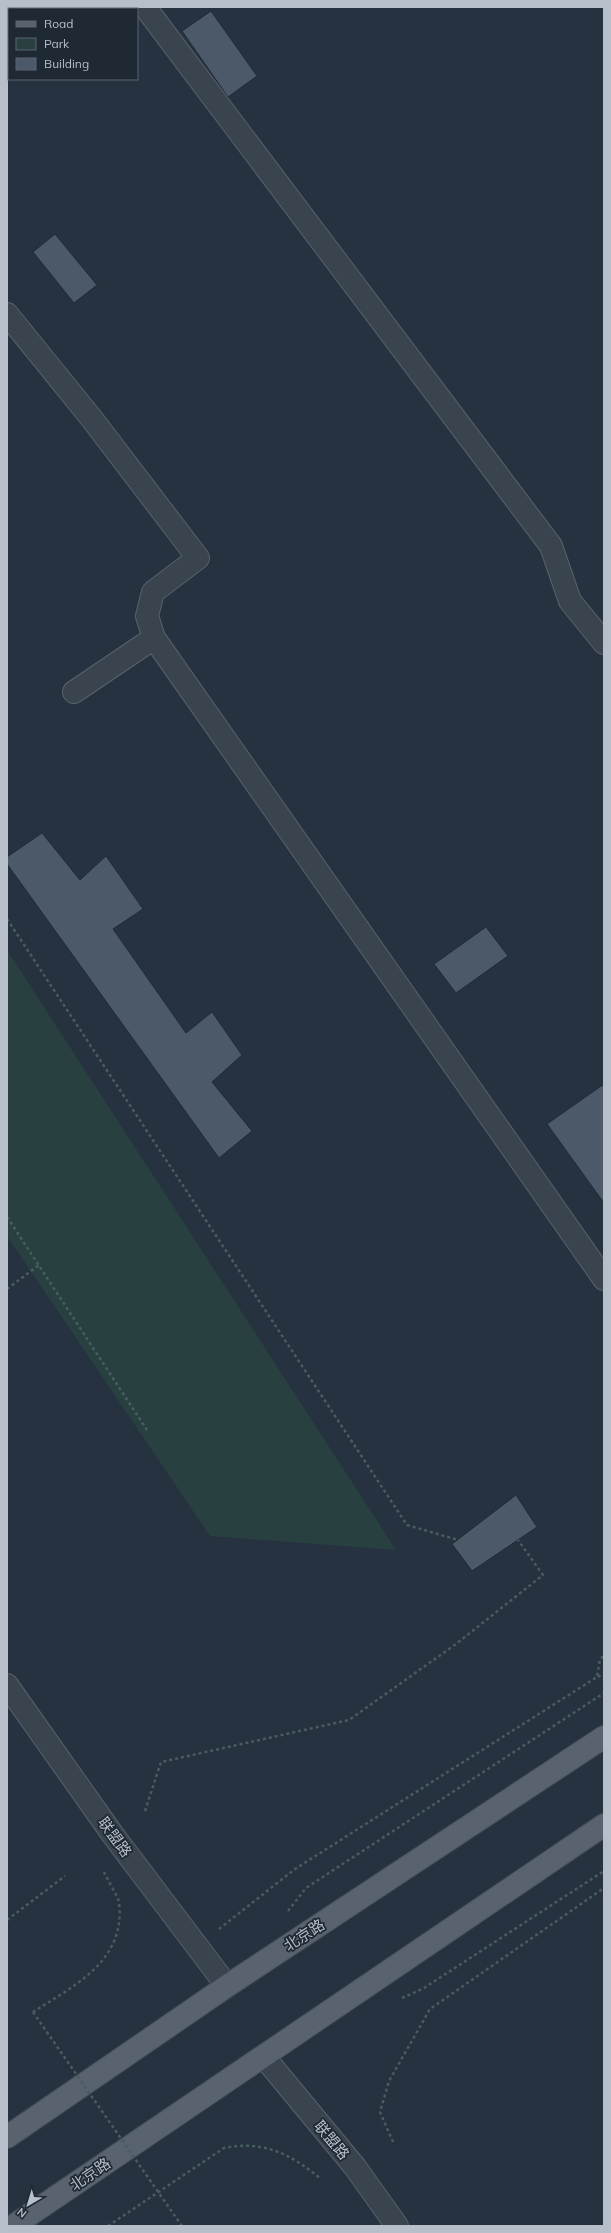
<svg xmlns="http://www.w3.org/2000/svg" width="611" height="2233" viewBox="0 0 611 2233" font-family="Mulish,'Noto Sans SC',sans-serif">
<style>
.green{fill:#294041}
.building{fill:#4c5968;stroke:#202b36}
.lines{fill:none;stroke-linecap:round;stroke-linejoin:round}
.minor-casing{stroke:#57626d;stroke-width:24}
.major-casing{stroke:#434d58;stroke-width:24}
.path{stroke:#485d5f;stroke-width:2.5;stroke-dasharray:3 3;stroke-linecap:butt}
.minor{stroke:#3a444f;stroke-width:22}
.major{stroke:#58636f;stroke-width:22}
.path-bridge{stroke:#485d5f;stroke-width:2.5;stroke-dasharray:3 3;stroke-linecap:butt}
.labels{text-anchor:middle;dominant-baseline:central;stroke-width:3.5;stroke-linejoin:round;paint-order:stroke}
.street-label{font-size:15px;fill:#b6bfca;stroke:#1e2934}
</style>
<rect width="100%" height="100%" fill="#26323f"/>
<path class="green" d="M7,950L396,1550L210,1536L7,1236Z"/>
<path class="building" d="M211,11L257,76L228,97L182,31Z
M55,234L97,285L74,303L33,252Z
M42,833L80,880L106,856L143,909L113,929L186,1033L212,1012L242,1055L212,1082L252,1131L219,1158L7,864V857Z
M486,927L508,956L456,993L434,964Z
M604,1084V1203L547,1124Z
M516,1495L537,1527L472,1571L452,1544Z"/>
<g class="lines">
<g class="minor-casing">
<path id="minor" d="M145,7L551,546L570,601L604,643
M7,314L92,419L198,558L153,592L147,616L154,638L604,1279
M74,692L154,638
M7,1685L113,1835L227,1986
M264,2057L355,2167L397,2226"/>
</g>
<g class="major-casing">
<path id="major" d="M7,2137L227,1986L604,1737
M13,2226L604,1825"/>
</g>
<path class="path" d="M7,919L407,1525L458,1540
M7,1217L147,1430
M7,1289L39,1265
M598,1677L604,1673
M145,1811L161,1762L349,1720L456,1644L543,1575L518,1540
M288,1911L306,1888L604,1693
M7,1920L65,1876
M219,1929L295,1869L597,1677L600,1659L604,1656
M402,1998L424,1988L604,1871
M33,2012C67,1990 113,1968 119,1923C120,1916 120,1906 118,1899C114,1890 108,1881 104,1872
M393,2142L380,2112L389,2081L430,2009L604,1888
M170,2209L182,2226
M108,2226L224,2148C263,2140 291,2154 321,2179"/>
<use href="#minor" class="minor"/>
<use href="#major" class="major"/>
<path class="path-bridge" d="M33,2012L170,2209"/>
</g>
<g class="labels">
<g class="street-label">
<text transform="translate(115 1837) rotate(54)">联盟路</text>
<text transform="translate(304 1935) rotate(-33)">北京路</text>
<text transform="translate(332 2140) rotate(50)">联盟路</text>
<text transform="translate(90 2174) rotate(-34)">北京路</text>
</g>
</g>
<rect width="611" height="2233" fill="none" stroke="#b6bfca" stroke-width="16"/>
<rect x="8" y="8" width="130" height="72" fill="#1e2934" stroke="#5b6570"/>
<rect x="16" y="21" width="20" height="6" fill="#58636f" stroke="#5b6570"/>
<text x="44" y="28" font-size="12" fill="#b6bfca">Road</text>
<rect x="16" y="38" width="20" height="12" fill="#294041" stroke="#5b6570"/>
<text x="44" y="48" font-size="12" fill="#b6bfca">Park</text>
<rect x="16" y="58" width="20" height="12" fill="#4c5968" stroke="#5b6570"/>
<text x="44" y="68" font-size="12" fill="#b6bfca">Building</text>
<g transform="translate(28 2205) rotate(218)" stroke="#1e2934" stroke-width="3" paint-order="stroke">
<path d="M0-3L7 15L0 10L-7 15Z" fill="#b6bfca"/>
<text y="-6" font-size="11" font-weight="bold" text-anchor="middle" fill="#b6bfca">N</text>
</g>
</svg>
